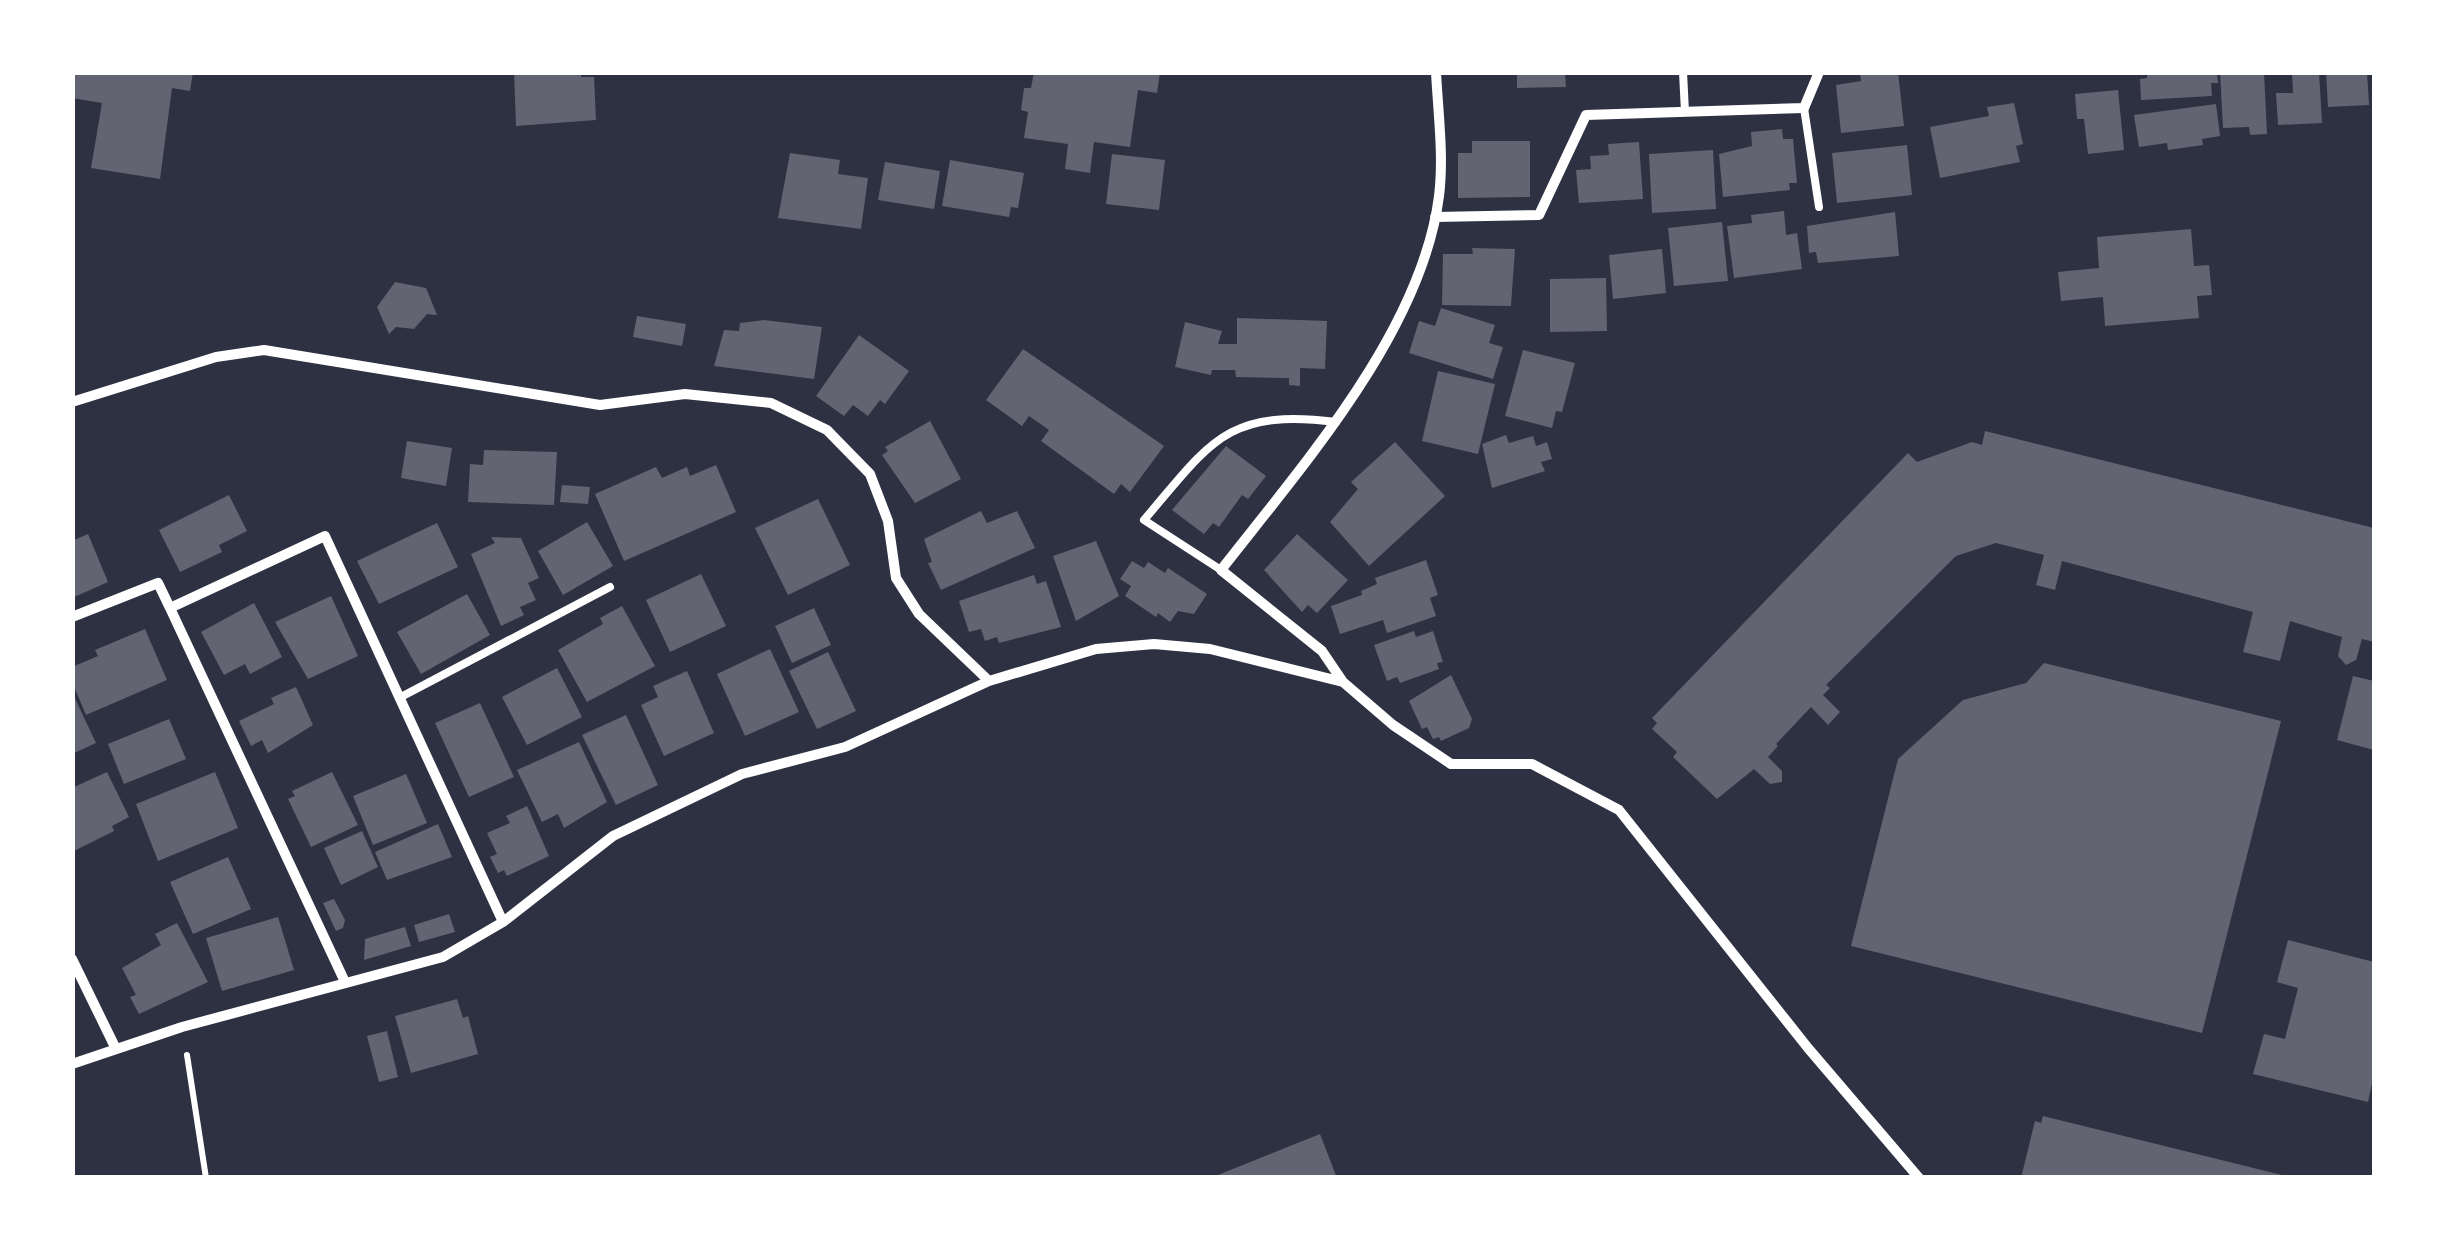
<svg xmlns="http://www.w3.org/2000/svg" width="2447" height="1250" viewBox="0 0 2447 1250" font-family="Montserrat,sans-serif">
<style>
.building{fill:#626471}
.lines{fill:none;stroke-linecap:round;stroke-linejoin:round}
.path{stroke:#fff;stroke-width:6}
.service{stroke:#fff;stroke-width:8}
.minor{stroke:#fff;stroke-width:10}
</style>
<rect width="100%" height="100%" fill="#2d3142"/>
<path class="building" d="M72,72H193L190,91L172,88L160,179L91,168L102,103L72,98Z
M514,72H581V77H594L596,120L516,126Z
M1034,72H1160L1157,93L1138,90L1130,147L1094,142L1090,173L1065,169L1068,144L1024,138L1028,112L1021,110L1024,88H1031Z
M1517,72H1565L1566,87L1517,88Z
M1898,72L1904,126L1841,133L1836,85L1861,81L1860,73Z
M2147,72H2217L2218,83H2211L2212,96L2141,100L2140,79L2147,78Z
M2220,72H2264L2267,134L2250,135L2249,127L2223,128Z
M2292,72H2319L2322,123L2278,125L2276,93H2293Z
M2326,72H2367L2369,105L2328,107Z
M2118,90L2124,150L2088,154L2084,119H2077L2075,94Z
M2014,103L2023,144L2016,146L2020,162L1940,178L1930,127L1989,116L1987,107Z
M2216,104L2220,136L2202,139L2203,145L2168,150L2167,143L2139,147L2134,115Z
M1782,129L1783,139H1793L1797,183H1789L1790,190L1723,197L1719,154L1752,146L1751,132Z
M1472,141H1530V197L1458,198V153H1472Z
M1639,142L1643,199L1579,203L1576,170L1591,169L1590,156L1609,155L1608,144Z
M1907,145L1912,195L1837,203L1832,153Z
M1713,150L1716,209L1652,213L1649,154Z
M790,153L840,160L838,174L868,178L861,229L778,218Z
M1112,154L1165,160L1159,210L1106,204Z
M950,160L1024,173L1018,208L1011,207L1009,217L942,206Z
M885,162L940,171L934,209L878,200Z
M1784,211L1786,235L1797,233L1802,269L1734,278L1727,226L1752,223L1751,215Z
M1895,212L1899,256L1818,263L1816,252L1809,253L1807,226Z
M1722,222L1728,281L1674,286L1668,228Z
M2191,229L2194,266L2209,265L2212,295L2197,296L2199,318L2105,326L2103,297L2061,301L2058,272L2099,268L2097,237Z
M1472,248L1515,249L1511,306L1442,305L1443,254H1473Z
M1662,249L1666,293L1613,299L1609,255Z
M1606,278L1607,331L1550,332V279Z
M395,282L426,288L437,315L427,314L414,329L396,327L389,334L377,307Z
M1441,308L1495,325L1489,343L1503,347L1493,379L1409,353L1419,321L1435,326Z
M637,316L686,324L682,346L633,337Z
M1237,318L1327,321L1325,369L1300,368V386L1289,385V378L1236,377L1235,370H1212L1211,375L1175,367L1185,322L1222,331L1218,344H1237Z
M764,320L822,327L814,379L714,366L724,330L739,331L740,323Z
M859,335L909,371L885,404L880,400L868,416L853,405L844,416L816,396Z
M1023,349L1164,446L1130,492L1121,484L1114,494L1041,441L1049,430L1029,416L1022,426L986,400Z
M1523,350L1575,363L1562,412L1556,411L1552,428L1505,416Z
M1438,371L1495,384L1478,454L1422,441Z
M930,421L961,479L915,503L882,455L888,451L885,447Z
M1985,431L2374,528V642L2362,639L2356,660L2346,665L2338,656L2342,637L2290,621L2280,661L2243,652L2253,612L2062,561L2055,590L2036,585L2044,555L1996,543L1956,556L1826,685L1830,688L1823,695L1840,712L1828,725L1811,707L1776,744L1778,746L1768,757L1782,771V782L1770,784L1754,769L1717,799L1673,757L1677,752L1652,729L1657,723L1652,718L1908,453L1917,462L1972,442L1982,445Z
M1506,435L1509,443L1533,436L1536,446L1547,442L1552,459L1541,462L1545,471L1492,488L1482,444Z
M407,441L452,448L446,486L401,478Z
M1395,442L1445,496L1369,566L1330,522L1358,489L1351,482Z
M1226,446L1266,476L1248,499L1242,495L1219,527L1213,523L1204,534L1172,510Z
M484,450L557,452L554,505L468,502L470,464L483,465Z
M716,465L736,512L624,561L595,494L656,467L662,478L687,467L690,476Z
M562,485L590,487L588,504L560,502Z
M229,495L247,531L219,545L222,552L180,572L159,530Z
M818,499L850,565L788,595L755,528Z
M981,511L987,523L1017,511L1035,548L941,590L928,563L932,562L924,539Z
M587,522L613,566L563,595L538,551Z
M437,523L458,567L379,604L357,561Z
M88,534L108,582L72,598V541Z
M1297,534L1348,580L1317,613L1308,605L1302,612L1264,570Z
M491,537L521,538L539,578L528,583L536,600L520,607L524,615L501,626L471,554L495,543Z
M1096,541L1119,596L1076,621L1053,556Z
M1426,560L1438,595L1430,598L1436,616L1387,633L1383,620L1340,634L1331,606L1362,595L1361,591L1377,584L1375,578Z
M1132,561L1144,568L1148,562L1165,573L1168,568L1207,594L1194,614L1178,611L1170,622L1158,613L1156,617L1125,596L1131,586L1120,579Z
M701,574L726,626L670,652L646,600Z
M1034,575L1037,584L1046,581L1061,627L999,643L997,637L985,641L981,629L969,632L959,601Z
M467,594L490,635L421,674L397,632Z
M331,596L358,656L308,679L275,622Z
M254,603L282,657L250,674L245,664L224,675L201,632Z
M622,606L655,666L587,702L558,650L603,624L600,618Z
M814,608L831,645L792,663L775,626Z
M145,629L167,680L86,715L72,682V667L98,656L95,650Z
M1414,631L1416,637L1433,631L1443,662L1437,663L1439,669L1400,683L1397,677L1387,681L1374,645Z
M770,649L799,712L745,736L717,674Z
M828,652L856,711L817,729L789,671Z
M2044,663L2281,721L2202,1033L1851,946L1898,759L1963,700L2026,683Z
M557,668L582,717L527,745L502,697Z
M687,671L714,733L664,756L641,705L658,697L653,686Z
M1451,675L1472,719L1469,728L1441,741L1439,737L1433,739L1427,727L1422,729L1409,701Z
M2353,676L2374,681V750L2337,740Z
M296,687L313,725L268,753L262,740L251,746L239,721L274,704L271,698Z
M72,692L96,743L72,754Z
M480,703L514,777L469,797L435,723Z
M626,715L658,785L616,805L582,735Z
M169,719L186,759L124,784L108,744Z
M579,742L607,802L564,828L558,814L542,822L517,770Z
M107,772L129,817L112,826L114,831L72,852V788Z
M215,772L238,828L158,861L136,804Z
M332,772L358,825L311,847L288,799L295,796L292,791Z
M406,774L427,823L373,845L353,796Z
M527,806L549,856L507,876L504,870L498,873L490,857L497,854L487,833L510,823L506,816Z
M438,824L452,857L387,880L375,852Z
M362,831L378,867L341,885L324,848Z
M228,857L251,909L193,934L170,882Z
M334,899L345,920L343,928L336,931L323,903Z
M449,914L455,932L419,942L414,925Z
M278,917L294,970L222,991L206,938Z
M177,923L208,982L139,1014L130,997L136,995L122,968L161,945L155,934Z
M405,927L411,946L364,960L365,939Z
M2288,940L2374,962V1074L2368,1102L2253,1074L2264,1034L2285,1039L2298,988L2277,982Z
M457,999L463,1018L468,1016L478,1054L411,1073L395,1016Z
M387,1031L398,1077L379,1082L367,1036Z
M2043,1116L2286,1176V1178H2021L2035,1121L2041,1123Z
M1320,1134L1337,1178H1213V1177Z"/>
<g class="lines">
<path class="path" d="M187,1055L206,1178"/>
<path class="service" d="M1683,72L1685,112
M1804,108L1819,207
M1221,570L1144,520C1210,443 1226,408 1336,422
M399,698L610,587"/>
<path class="minor" d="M1436,72C1438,112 1444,156 1439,196C1422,331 1302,466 1221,570L1322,651L1343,682L1393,725L1451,764H1532L1619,810L1808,1048L1919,1178
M1435,217L1539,215L1586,115L1804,108L1819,72
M72,402L216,357L264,350L600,405L685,394L771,403L827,430L870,474L888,521L896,578L919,614L989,681
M170,608L345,982
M72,617L158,583L170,608L325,536L503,922
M72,959L115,1047
M72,1064L182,1027L443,957L503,922L613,836L742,774L845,747L989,681L1096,649L1154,644L1210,649L1343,682"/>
</g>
<rect width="2447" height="1250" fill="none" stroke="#ffffff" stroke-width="150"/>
</svg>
